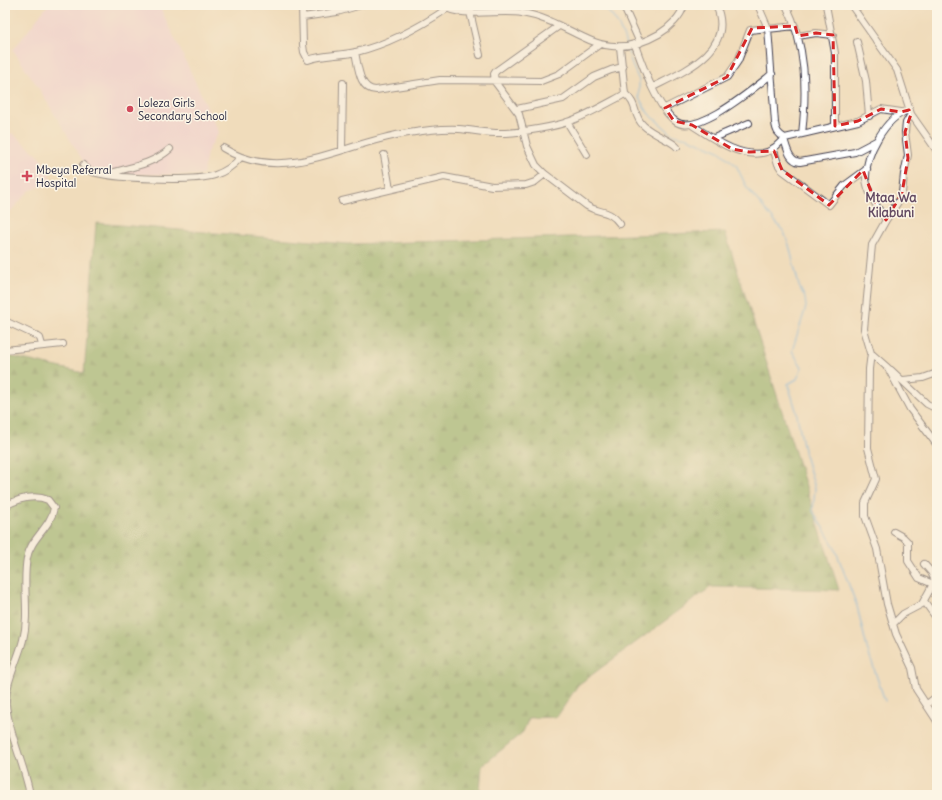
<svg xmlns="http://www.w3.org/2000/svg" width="942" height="800" viewBox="0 0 942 800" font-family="Delius,sans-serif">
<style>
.built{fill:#f2cfe1}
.forest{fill:url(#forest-firs);stroke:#52664e}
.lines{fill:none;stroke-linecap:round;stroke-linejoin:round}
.stream{stroke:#6cb0e2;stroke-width:1.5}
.minor-casing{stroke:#413e4e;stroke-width:8}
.minor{stroke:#fff;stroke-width:6}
.marked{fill:none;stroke:#d62828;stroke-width:3;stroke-dasharray:8 5;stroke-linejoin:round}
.poi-dot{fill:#d1495b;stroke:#fcf5e5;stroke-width:1.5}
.labels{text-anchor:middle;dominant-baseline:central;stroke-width:3;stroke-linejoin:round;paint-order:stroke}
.poi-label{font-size:11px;fill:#22223b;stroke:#fcf5e5;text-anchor:start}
.quarter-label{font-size:13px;font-weight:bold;fill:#644b63;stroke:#fcf5e5}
</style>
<defs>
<pattern id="forest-firs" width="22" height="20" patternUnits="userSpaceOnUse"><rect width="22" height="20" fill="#82aa60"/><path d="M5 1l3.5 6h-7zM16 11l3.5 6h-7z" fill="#6a8a50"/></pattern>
</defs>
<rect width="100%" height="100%" fill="#fcf5e5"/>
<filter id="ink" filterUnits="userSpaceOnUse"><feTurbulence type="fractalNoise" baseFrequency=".025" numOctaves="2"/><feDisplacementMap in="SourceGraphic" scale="8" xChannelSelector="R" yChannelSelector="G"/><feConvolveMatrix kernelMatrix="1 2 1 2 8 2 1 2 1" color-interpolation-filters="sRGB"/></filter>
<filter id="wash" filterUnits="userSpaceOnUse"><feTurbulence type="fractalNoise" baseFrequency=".012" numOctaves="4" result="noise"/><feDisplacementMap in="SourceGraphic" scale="16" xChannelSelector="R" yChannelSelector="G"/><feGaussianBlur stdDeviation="0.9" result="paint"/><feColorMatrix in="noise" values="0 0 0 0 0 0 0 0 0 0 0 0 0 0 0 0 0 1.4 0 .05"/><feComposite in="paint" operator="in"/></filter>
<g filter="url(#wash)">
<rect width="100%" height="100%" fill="#f0dcbb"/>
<path class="built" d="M48,5H159L219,132L207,152L203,175L91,174L38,87L13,50Z
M12,133L39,156L47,167L52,185H44L29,191L8,214L5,211V136Z"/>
<path class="forest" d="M96,223L348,244L725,232L839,590L711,587L578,685L557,717L529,718L523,732L482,766L480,792L475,795H5V355L84,373Z"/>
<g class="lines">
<path class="stream" d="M598,5C613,11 622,30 626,44
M627,48L632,65L639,80V98L648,113L673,135L688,138L719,151L736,165L747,188L784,232L789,245L799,286L805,298L806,307L792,351L802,367L797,379L788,384L796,410L805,455L815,488L813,511L834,546L857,606L867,648L885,701"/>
</g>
</g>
<g filter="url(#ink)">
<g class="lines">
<g class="minor-casing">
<path id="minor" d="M302,5L303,45L304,52L308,60C323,54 340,56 356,52C389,44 420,27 448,8
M441,5C461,19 499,9 522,13C576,22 600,68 659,34C669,28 681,17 684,5
M623,5L640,43
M758,5L768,28L775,123C776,131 778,134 785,138L858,121L881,109L901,112
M786,5C806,45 807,90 802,134
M826,5L835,53V126
M851,5L897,70L911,114L937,151
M470,12L480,55
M303,17L337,12L361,5
M559,26L496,71L494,74L495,82L519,114L527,146L536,165L545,174L587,206C600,214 608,208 620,224
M768,29L795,26
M798,36L816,33L833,35
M857,42L866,81L869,116
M635,45C643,67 657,107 675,121C696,138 755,87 772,74
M355,52C358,65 359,90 376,90L440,80L541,81L559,74L600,44
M653,87C685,71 736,50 716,5
M625,94C638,104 633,116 643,125C653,135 671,140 677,147
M665,108L727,77L738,61L750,30L768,28
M517,109L563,99L594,77L611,70L623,67
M909,110C885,117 865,155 866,179C867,192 878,209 886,220L872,245L864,329L871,353L888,368L910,409L937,445
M567,122L587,155
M692,125C712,138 741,160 767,152C774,150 780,142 785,138
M714,138L749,123
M784,139C787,148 789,161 800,162L855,152L876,141
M223,148C282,185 342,144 402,134C420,131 441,128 459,129C474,130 489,134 505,133C523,132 556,127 573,120C591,113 608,103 625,94L620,47
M773,148L778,164L782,170L829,205L844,186L867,169
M342,149L343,83
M384,155L390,189
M83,165C85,167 87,169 90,171C110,179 194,182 215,175C224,172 234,165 240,158
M110,173C132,167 153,164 170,149
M342,201L444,177L492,186L526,185L535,182L545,174
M886,220L900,199L902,193L904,174L908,155L905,132L906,123L911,114
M5,321L37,336L40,338L42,345
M5,350L63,344
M871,353L869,369L868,448L876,479L865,503V516L877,549L887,604L896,634L912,668L916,689L937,721
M891,370L927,404L937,409
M903,380L923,378L937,373
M5,506C18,499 34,494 48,500L54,508C51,527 30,539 27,558C22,585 30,613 23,640C18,660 5,683 6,704C8,732 25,766 30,795
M894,532L903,537L908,542V561L919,578L933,584
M924,564L931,572L937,585
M924,601L937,619
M893,624L903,614L922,604L933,584H935
M927,704L937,696"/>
</g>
<use href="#minor" class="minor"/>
</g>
</g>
<path d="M0 0H942V800H0ZM795,26L798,36L816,33L833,35L835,126L858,121L881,109L901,112L909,110L911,114L905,132L908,158L902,193L886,220L875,202L863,170L829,205L782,170L774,151L749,152L732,149L692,125L674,121L665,108L727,77L752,28Z" fill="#f0dcbb" fill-opacity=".55" fill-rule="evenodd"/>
<path class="marked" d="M795,26L798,36L816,33L833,35L835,126L858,121L881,109L901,112L909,110L911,114L905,132L908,158L902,193L886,220L875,202L863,170L829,205L782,170L774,151L749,152L732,149L692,125L674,121L665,108L727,77L752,28Z"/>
<g class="poi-dot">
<circle cx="130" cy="109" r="4"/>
<path d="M25 170h4v4h4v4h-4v4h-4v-4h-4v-4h4z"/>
</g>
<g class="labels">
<g class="poi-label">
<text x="138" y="103">Loleza Girls<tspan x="138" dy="13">Secondary School</tspan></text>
<text x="36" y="170">Mbeya Referral<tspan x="36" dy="13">Hospital</tspan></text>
</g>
<g class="quarter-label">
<text x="891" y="197">Mtaa Wa<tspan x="891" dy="15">Kilabuni</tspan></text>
</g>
</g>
<rect width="942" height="800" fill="none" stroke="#fcf5e5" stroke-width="20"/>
</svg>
